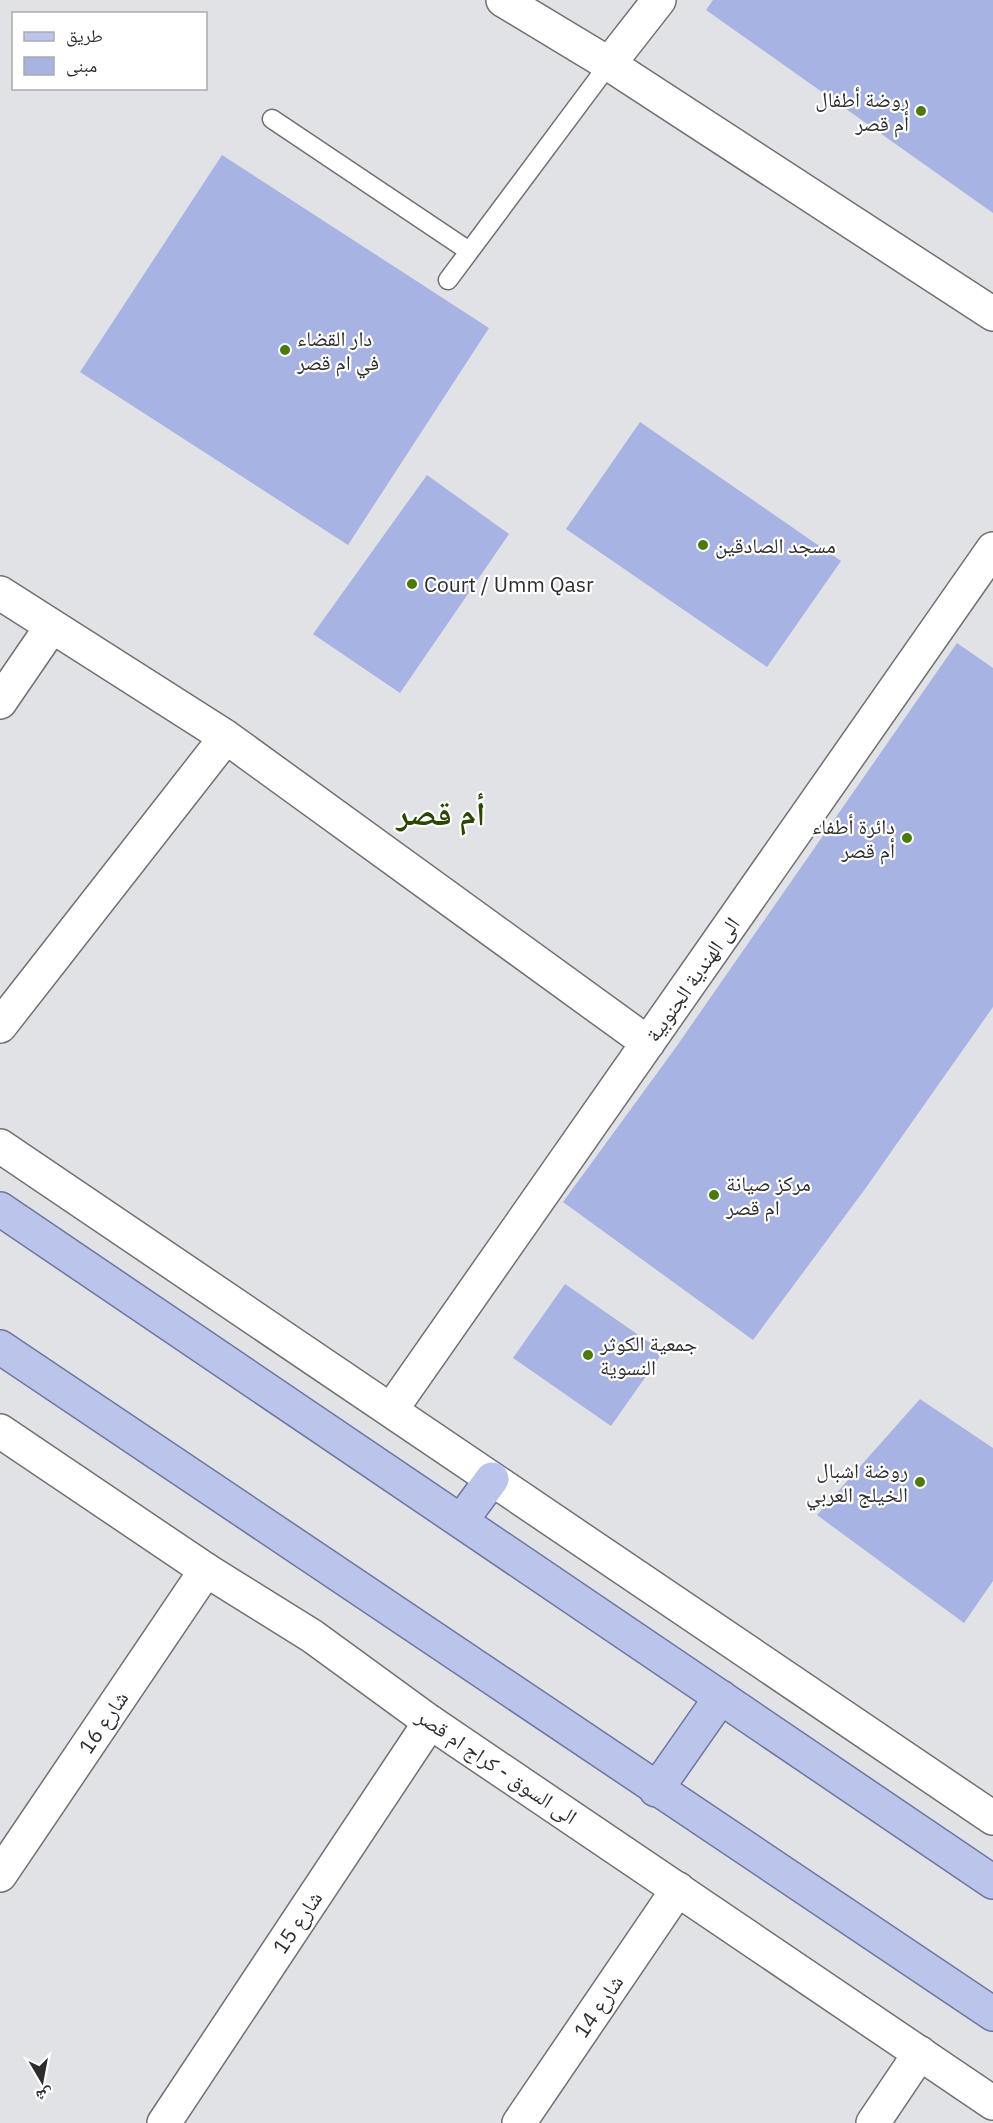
<svg xmlns="http://www.w3.org/2000/svg" width="993" height="2123" viewBox="0 0 993 2123" font-family="'IBM Plex Sans','Noto Naskh Arabic',sans-serif">
<style>
.building{fill:#a7b3e2}
.lines{fill:none;stroke-linecap:round;stroke-linejoin:round}
.lane-casing{stroke:#6f7073;stroke-width:21}
.street-casing{stroke:#6f7073;stroke-width:36}
.secondary-casing{stroke:#6f7073;stroke-width:36}
.primary-casing{stroke:#6c76a0;stroke-width:36}
.lane{stroke:#fff;stroke-width:18}
.street{stroke:#fff;stroke-width:33}
.secondary{stroke:#fff;stroke-width:33}
.primary{stroke:#bbc4eb;stroke-width:33}
.poi-dot{fill:#4b7b04;stroke:#fff;stroke-width:2}
.labels{text-anchor:middle;dominant-baseline:central;stroke-width:4.5;stroke-linejoin:round;paint-order:stroke}
.poi-label{font-size:21px;fill:#2d2d2e;stroke:#fff;text-anchor:start}
.street-label{font-size:21px;fill:#2d2d2e;stroke:#fff}
.town-label{font-size:33px;font-weight:bold;fill:#294700;stroke:#fff}
</style>
<rect width="100%" height="100%" fill="#e1e2e5"/>
<path class="building" d="M713,0H993V213L706,10Z
M222,155L489,328L348,545L80,372Z
M640,422L841,561L767,667L566,529Z
M427,475L509,534L400,693L313,634Z
M957,643L993,668V1007L865,1189L753,1340L563,1202L674,1050Z
M565,1284L663,1352L611,1426L513,1358Z
M920,1399L993,1448V1581L964,1623L817,1515Z"/>
<g class="lines">
<g class="lane-casing">
<path id="lane" d="M272,119L469,251
M448,280L609,64"/>
</g>
<g class="street-casing">
<path id="street" d="M503,0L609,64L993,314
M609,64L659,0
M0,593L226,737L648,1043
M0,702L52,626
M0,1026L226,737
M391,1410L993,549
M0,1875L206,1570
M164,2123L430,1722
M519,2123L678,1889
M873,2123L920,2053"/>
</g>
<g class="secondary-casing">
<path id="secondary" d="M0,1146L993,1818
M0,1431L206,1570L312,1636L430,1722L993,2103"/>
</g>
<g class="primary-casing">
<path id="primary" d="M0,1209L993,1882
M0,1347L993,2014
M461,1521L492,1479
M656,1790L721,1697"/>
</g>
<use href="#lane" class="lane"/>
<use href="#street" class="street"/>
<use href="#secondary" class="secondary"/>
<use href="#primary" class="primary"/>
</g>
<g class="poi-dot">
<circle cx="921" cy="111" r="6"/>
<circle cx="285" cy="350" r="6"/>
<circle cx="703" cy="545" r="6"/>
<circle cx="412" cy="584" r="6"/>
<circle cx="907" cy="838" r="6"/>
<circle cx="714" cy="1195" r="6"/>
<circle cx="588" cy="1355" r="6"/>
<circle cx="920" cy="1482" r="6"/>
</g>
<g class="labels">
<g class="poi-label">
<text x="909" y="99" text-anchor="end">روضة أطفال<tspan x="909" dy="24">أم قصر</tspan></text>
<text x="297" y="338">دار القضاء<tspan x="297" dy="24">في ام قصر</tspan></text>
<text x="715" y="545">مسجد الصادقين</text>
<text x="424" y="584">Court / Umm Qasr</text>
<text x="895" y="826" text-anchor="end">دائرة أطفاء<tspan x="895" dy="24">أم قصر</tspan></text>
<text x="726" y="1183">مركز صيانة<tspan x="726" dy="24">ام قصر</tspan></text>
<text x="600" y="1343">جمعية الكوثر<tspan x="600" dy="24">النسوية</tspan></text>
<text x="908" y="1470" text-anchor="end">روضة اشبال<tspan x="908" dy="24">الخيلج العربي</tspan></text>
</g>
<g class="street-label">
<text transform="translate(692 979) rotate(-55)">الى الهندية الجنوبية</text>
<text transform="translate(103 1722) rotate(-56)">شارع 16</text>
<text transform="translate(497 1766) rotate(34)">الى السوق - كراج ام قصر</text>
<text transform="translate(297 1922) rotate(-56)">شارع 15</text>
<text transform="translate(598 2006) rotate(-56)">شارع 14</text>
</g>
<g class="town-label">
<text x="441" y="812">أم قصر</text>
</g>
</g>
<rect x="12" y="12" width="195" height="78" fill="#ffffff" stroke="#ababab" stroke-width="1.5"/>
<rect x="24" y="32" width="30" height="9" fill="#bbc4eb" stroke="#ababab" stroke-width="1.5"/>
<text x="66" y="42" font-size="18" fill="#2d2d2e">طريق</text>
<rect x="24" y="57" width="30" height="18" fill="#a7b3e2" stroke="#ababab" stroke-width="1.5"/>
<text x="66" y="72" font-size="18" fill="#2d2d2e">مبنى</text>
<g transform="translate(42 2081) rotate(170)" stroke="#ffffff" stroke-width="4.5" paint-order="stroke">
<path d="M0-4.5L10 22L0 15L-10 22Z" fill="#2d2d2e"/>
<text y="-9" font-size="16" font-weight="bold" text-anchor="middle" fill="#2d2d2e">ش</text>
</g>
</svg>
